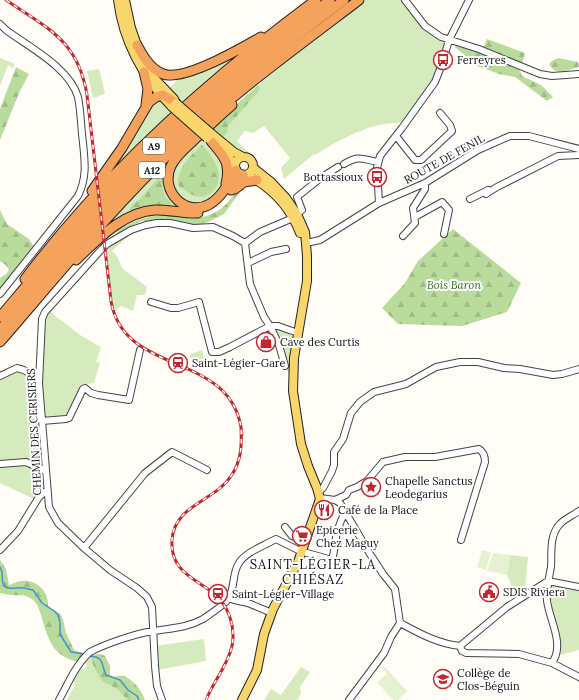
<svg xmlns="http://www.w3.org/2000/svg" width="579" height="700" viewBox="0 0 579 700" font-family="Lora,serif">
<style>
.grass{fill:#d5ebbd}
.forest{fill:url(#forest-firs)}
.park{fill:url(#park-crowns)}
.pitch{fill:#e6f2cf}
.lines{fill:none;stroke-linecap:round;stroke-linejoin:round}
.stream{stroke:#3f96cf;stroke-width:1.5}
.minor-casing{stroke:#444;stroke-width:8}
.major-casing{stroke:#222;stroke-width:10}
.highway-casing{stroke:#222;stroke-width:11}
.minor{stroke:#fff;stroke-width:6}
.major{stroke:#f9d66b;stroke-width:8}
.highway{stroke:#f5a25d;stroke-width:9}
.rail-casing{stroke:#c4262e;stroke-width:3}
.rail{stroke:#fff;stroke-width:1.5;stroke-dasharray:4.5;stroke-linecap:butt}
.major-bridge-casing{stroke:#222;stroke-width:10;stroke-linecap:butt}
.major-bridge{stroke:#f9d66b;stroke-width:8}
.labels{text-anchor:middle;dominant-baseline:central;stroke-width:4;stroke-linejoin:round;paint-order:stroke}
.shield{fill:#fff;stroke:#585858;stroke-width:1}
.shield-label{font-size:10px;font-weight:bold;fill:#111}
.poi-label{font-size:11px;fill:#111;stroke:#fff;text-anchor:start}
.street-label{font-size:11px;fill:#111;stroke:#fff}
.park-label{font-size:11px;font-style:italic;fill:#2f6b1f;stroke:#fff}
.quarter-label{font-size:13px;letter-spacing:1px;fill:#111;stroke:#fff}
</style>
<defs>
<pattern id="forest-firs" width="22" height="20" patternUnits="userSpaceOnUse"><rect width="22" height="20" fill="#b9dc9c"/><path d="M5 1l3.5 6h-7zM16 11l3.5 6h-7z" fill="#9ebc85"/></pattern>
<pattern id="park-crowns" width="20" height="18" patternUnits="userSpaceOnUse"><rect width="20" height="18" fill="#d5ebbd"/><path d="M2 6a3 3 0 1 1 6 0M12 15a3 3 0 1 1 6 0" fill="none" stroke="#b6c8a1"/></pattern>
</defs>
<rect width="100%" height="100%" fill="#fffdf5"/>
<path class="grass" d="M366,0H405L425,26L449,40L437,77L405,123C372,121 343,138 315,155L314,154L284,179L281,168L290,158L264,126L253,133L245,131L237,141L249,153L248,156L211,128L240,101L301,49Z
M248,48L184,104L169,89L177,80Z
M0,58L15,64L13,68L8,65L0,86Z
M99,69L105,94L93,98L87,71Z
M158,98L173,113L100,185L148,107Z
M201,138C205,141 212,145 215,149C227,165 227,190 209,201C204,204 196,204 191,205L173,191L171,186L174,166Z
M183,145L166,175L187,209H151L96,235Z
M134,231L112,251L117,256L122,268L147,287L145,295H137L133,311L121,306L116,311L112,302L106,247Z
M49,311L80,335L101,347L96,362L100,363L94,383C75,385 76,403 67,416L44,418C42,397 37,326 49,311Z
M202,350L204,357L199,366L192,363V359L189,357L191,354Z
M16,369L21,370L37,384L43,464L42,465L30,460L21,459L0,462V378Z
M22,463C44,471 48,479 36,500L0,483V467Z
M510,555L528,557L525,589L514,592L507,575Z
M552,584L579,590V650L560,655L559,638L549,601Z
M204,639L206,661L157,670L155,646Z
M87,656L90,657L96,672L100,678L103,682L117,689L127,700H67L76,683L71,681C74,676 78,673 80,667L84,670L87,665L84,662Z
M301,667L310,672L300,687L301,694L297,700H264L271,689L281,695Z"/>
<path class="forest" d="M487,39L525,53L522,64H511L519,69L522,76L541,85L553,97L547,101L515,77L499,74L477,66L455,47V46L462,44L485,51L484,46Z
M558,58L578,62L579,67C566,70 557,77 549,64L552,61Z
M16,67L29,74L20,91L0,140V109Z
M258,85L260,88L257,93L228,126L227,133L223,137L211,128Z
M202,145C210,153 217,163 219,174C219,181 218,186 213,191C202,203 188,194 178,185C178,167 190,156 202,145Z
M158,178L162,179C162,188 163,197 171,202L170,207C156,203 144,205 131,211L129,210L132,205L141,198Z
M237,191H239V193L224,214L206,223L195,225L173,221H141L118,233L117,231C133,221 147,215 166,215C173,215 179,218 185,218C201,220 218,214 229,201C232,198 234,194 237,191Z
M0,210L7,224L29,239L34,247L0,289V278C11,271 12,269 0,261Z
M453,229L521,283L507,312L462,326L398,324L382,308L405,283L418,261Z
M0,560L6,569L9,585C13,584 17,581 21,581C36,579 49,591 48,606L59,613L63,619L66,633L74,650L85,654L79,662C50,656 48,637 40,612C38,606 36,601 30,598C24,594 18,596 12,595C8,595 4,594 0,593Z
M100,654L105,656L110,666V675L113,677C117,676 122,675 126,677C135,682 142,691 145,700H127L117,689L103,682L100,678L96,672L90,657L91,655Z"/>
<path class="park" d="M276,328L289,333L294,339L289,375L274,331Z"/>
<path class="pitch" d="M482,550L491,552L486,570L477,567Z
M493,553L510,555L507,575L487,571Z
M385,667L407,691L398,700H393L377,682L387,674L383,669Z"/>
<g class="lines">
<path class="stream" d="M0,567C4,573 1,577 3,583C5,590 11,588 17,588C22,587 28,589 33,590L42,603L54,611L58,615L60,622V634L71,652L85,654
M90,656C105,657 101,665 106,675L120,680L128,690L137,696L139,700"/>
<g class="minor-casing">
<path id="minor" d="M405,0L425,26L441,37L479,49L540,74L552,76L579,74
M0,24L6,30C29,47 70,68 78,97C81,112 81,128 83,143C85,162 87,178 78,196L0,294
M396,136L415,160H421L452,131L450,125L440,113
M344,164C360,155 361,159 378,162
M486,194L497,187L558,156L579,155
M470,199L488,190
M379,203L377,168L380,156L402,128L435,82L442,64L449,40L469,0
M297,214L302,210L297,197L322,177L338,167
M415,217L442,202L449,210L444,234
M403,236L415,223L413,208L425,189V183
M245,243L250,284L264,317L270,326L279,345L285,366
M245,243L260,232L293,218
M306,243L320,240L379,203L425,183L478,150L510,136H529L579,149
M248,263L271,252L286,249
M151,302L171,308H178L199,302L212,352H219L230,347L270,326H278L298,333
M0,376L17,368C27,370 34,374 39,383
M42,421L66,419L69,418L83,389L85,388L91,393L98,395L129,400L140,350
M0,464L26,462L46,471
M319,492L323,488L332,471L334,465V452L343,439L351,413L360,402L374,392L406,384L436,367L460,362H478L504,368L520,369L553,375L562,374L579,369
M320,498L335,500L340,503L370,554L383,574L395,589L400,623C419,633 438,644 460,646L462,651L466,653L519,654L552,663L579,677
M335,500L346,495L349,490L357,487L367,481L383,462L405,457H435L479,449C484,452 485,456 485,462L461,540
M285,527L292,536L305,541
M84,548L145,473L172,452L207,470
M0,550L18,531L39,497L47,490
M229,598L234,600L248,603L272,613
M460,646L507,607L548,581L579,587
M552,663C565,644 550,622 547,601C546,590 549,578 551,567C552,554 549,537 559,525C564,519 572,516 579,511
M59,700C68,684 76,664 90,652C105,644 137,633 154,631C171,628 187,628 203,619C210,614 226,604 229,598C235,587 232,573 239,563C245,553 261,547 272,541L276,539L300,551L332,560C334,553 334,551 335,544C336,533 340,522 345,512
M162,700L157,686L155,666L152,607L147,597L137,588L110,570L84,548L58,523L49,507L39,383L42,319L45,312L99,252L107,244L131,230L146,225L157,223H170L193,228L213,227L233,236L245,243
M349,700L384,653L391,637L400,623"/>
</g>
<g class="major-casing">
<path id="major" d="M118,0C123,41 143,78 172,107
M125,0L131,28L139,51
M144,61L155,79L174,99
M212,134L234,152L243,157
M217,144L226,153L235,166
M235 166a9 9 0 1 1 18 0a9 9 0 1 1-18 0Z
M247,175C271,187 290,207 300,233
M242,700L257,670L264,634L273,609L298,562L320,499L317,488L308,466L301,444L293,391L294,358L307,281V256L305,232L297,214L286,198L271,182L257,171L253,167"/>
</g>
<g class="highway-casing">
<path id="highway" d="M137,45C143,56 150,69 163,74C183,82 242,48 261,37
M144,72L148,89L146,105
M232,105C219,116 207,128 195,139C187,147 176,155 171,166C159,191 186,218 210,204C223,196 229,182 236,170
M211,141C224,157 231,162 226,184
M235,189L244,182L257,180
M231,190L243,175
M92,191L122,148L149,102L156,97L163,95L176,103
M76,260C98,239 123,212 155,210C170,209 184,214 198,213
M25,279C106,171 208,80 316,0
M0,317C49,259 97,201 151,148C207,94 268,47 330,0
M0,330C56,264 110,198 173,139C227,89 285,44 344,0
M0,342C58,275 113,207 177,146C234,93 297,47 359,0"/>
</g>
<use href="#minor" class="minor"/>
<use href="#major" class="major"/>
<use href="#highway" class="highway"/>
<g class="rail-casing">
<path id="rail" d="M6,0C47,28 78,40 87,95L111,301C124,379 235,349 242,435
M206,700C213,682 228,665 232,646C236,626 228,604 212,592C192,577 170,570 172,540C174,505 215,501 231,476C241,462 242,446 241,429"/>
</g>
<use href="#rail" class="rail"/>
<g class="major-bridge-casing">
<path id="major-bridge" d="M176,103L212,134
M172,107L207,138"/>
</g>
<use href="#major-bridge" class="major-bridge"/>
</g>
<defs>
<g id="bus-ring" transform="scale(1)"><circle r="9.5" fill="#fff" stroke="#c4262e" stroke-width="1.5"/><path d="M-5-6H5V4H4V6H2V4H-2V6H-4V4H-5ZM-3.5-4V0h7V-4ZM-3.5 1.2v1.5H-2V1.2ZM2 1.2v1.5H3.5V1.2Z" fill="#c4262e"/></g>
<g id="shop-ring" transform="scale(1)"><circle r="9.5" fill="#fff" stroke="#c4262e" stroke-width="1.5"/><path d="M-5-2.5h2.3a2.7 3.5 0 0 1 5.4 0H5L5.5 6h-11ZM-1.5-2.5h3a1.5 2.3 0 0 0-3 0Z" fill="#c4262e"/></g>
<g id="station-ring" transform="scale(1)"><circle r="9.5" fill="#fff" stroke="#c4262e" stroke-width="1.5"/><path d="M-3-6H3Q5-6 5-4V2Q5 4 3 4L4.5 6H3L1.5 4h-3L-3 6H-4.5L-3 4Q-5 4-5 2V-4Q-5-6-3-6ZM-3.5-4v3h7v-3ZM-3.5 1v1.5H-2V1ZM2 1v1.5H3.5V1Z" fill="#c4262e"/></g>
<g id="sight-ring" transform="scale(1)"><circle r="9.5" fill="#fff" stroke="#c4262e" stroke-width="1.5"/><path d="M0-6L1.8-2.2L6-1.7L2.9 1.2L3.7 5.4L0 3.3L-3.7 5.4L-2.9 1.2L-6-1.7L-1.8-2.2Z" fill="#c4262e"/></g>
<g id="restaurant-ring" transform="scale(1)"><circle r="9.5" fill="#fff" stroke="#c4262e" stroke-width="1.5"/><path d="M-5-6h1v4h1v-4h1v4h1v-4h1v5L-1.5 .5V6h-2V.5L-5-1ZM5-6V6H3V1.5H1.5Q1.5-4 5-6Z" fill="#c4262e"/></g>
<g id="supermarket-ring" transform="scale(1)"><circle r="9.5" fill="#fff" stroke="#c4262e" stroke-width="1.5"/><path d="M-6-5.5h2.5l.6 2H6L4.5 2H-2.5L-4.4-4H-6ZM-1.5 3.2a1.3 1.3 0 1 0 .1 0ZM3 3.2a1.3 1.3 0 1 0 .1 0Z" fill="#c4262e"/></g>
<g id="civic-ring" transform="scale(1)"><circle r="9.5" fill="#fff" stroke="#c4262e" stroke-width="1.5"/><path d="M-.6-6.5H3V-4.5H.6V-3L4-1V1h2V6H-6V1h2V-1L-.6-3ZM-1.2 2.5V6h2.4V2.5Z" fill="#c4262e"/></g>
<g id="school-ring" transform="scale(1)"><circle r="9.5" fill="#fff" stroke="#c4262e" stroke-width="1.5"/><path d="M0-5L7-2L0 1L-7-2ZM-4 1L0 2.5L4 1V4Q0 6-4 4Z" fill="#c4262e"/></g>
</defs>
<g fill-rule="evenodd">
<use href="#bus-ring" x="443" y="60"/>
<use href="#bus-ring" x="377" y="177"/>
<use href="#shop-ring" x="266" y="342"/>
<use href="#station-ring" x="178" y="363"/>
<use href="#sight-ring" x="371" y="487"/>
<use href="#restaurant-ring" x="324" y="510"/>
<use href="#supermarket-ring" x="302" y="536"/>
<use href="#civic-ring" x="489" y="592"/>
<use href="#station-ring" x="218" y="594"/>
<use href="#school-ring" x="443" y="679"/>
</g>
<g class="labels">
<g class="shield">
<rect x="143" y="138" width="22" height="16" rx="3"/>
<rect x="139" y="162" width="26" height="16" rx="3"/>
</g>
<g class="shield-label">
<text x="154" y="146">A9</text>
<text x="152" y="170">A12</text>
</g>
<g class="poi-label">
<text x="457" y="60">Ferreyres</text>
<text x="363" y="177" text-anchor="end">Bottassioux</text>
<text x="280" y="342">Cave des Curtis</text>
<text x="192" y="363">Saint-Légier-Gare</text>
<text x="385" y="481">Chapelle Sanctus<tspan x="385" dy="13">Leodegarius</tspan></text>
<text x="338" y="510">Café de la Place</text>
<text x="316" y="530">Epicerie<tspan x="316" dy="13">Chez Maguy</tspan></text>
<text x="503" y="592">SDIS Riviera</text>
<text x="232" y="594">Saint-Légier-Village</text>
<text x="457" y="673">Collège de<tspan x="457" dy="13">Clos-Béguin</tspan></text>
</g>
<g class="street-label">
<text transform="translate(444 159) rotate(-29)">ROUTE DE FENIL</text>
<text transform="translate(34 432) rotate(-93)">CHEMIN DES CERISIERS</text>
</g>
<g class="park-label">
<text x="454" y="285">Bois Baron</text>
</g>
<g class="quarter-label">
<text x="313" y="564">SAINT-LÉGIER-LA<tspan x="313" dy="15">CHIÉSAZ</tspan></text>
</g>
</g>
</svg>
